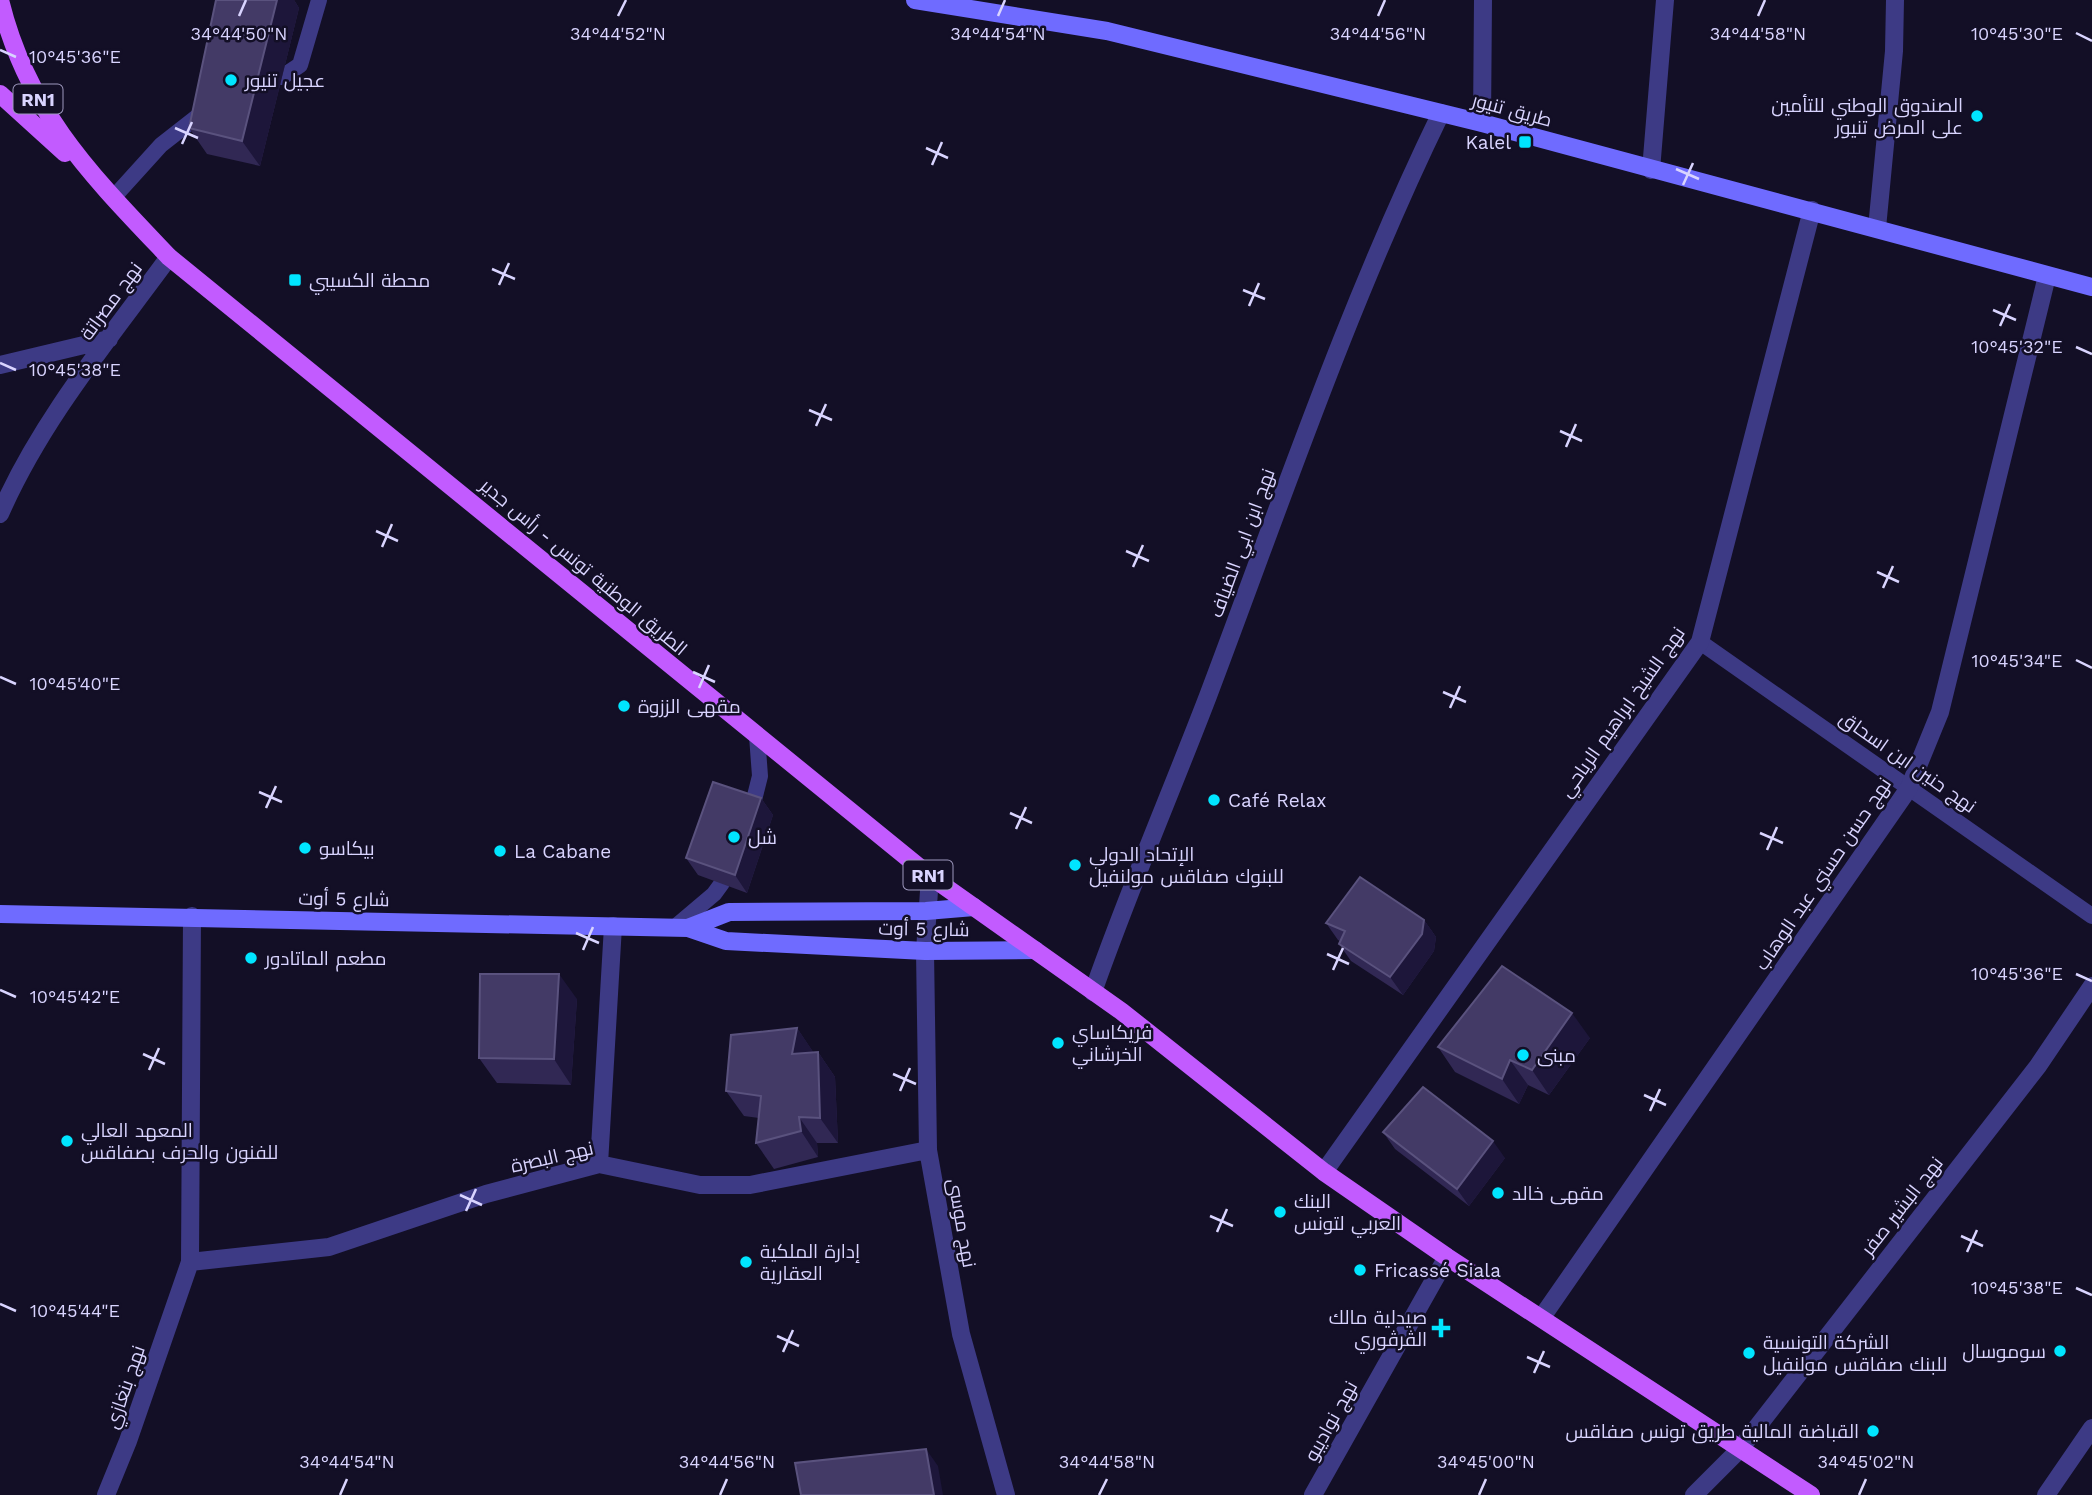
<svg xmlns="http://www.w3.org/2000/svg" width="2092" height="1495" viewBox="0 0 2092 1495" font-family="'Work Sans',Cairo,sans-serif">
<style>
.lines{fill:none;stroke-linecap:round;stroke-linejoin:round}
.lane{stroke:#3d3a85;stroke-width:16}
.street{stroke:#3d3a85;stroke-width:18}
.secondary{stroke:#6f6bff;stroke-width:18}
.primary{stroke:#c25bff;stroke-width:18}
.wall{fill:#312854}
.shaded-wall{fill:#1d163a}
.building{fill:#433a66;stroke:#5a527e;stroke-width:2}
.ticks{fill:none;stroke:#d9d4ff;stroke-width:2.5}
.poi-dot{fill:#00e5ff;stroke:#130f26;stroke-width:2.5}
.labels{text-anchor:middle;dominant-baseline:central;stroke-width:5;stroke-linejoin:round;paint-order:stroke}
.shield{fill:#130f26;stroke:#9e99be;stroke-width:2}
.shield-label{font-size:18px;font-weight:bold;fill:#d9d4ff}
.poi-label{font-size:19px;fill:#d9d4ff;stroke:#130f26;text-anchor:start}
.street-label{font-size:19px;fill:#d9d4ff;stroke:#130f26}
.ticks-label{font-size:18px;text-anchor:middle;fill:#d9d4ff;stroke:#130f26;stroke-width:5;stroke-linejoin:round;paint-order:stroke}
</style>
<rect width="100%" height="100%" fill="#130f26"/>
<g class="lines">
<path class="lane" d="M282,77L300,65L319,0
M113,198L161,145L207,109
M1700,642L2092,916
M752,808L760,776L757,736
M675,927L714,894L722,883"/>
<path class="street" d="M1482,123L1483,0
M1651,170L1665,0
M1877,228L1894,51L1895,0
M0,365L109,339
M0,514C41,420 109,339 169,257
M930,876L925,951L928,1150L961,1334L1006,1495
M1093,992C1128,892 1170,795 1208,696C1282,500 1349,302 1441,113
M599,1164L613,926
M1324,1172L1700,642L1812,210
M190,1262L329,1247L486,1194L599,1164L700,1185H750L928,1150
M1542,1317L1909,788L1940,712L2047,276
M106,1495L128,1441L190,1262L192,916
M1313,1495L1447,1257
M1694,1495L1740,1449L2038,1066L2092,986
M2046,1495L2092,1428"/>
<path class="secondary" d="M915,0L1107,31L1482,123L2092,287
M0,914L688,928L726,941L925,951L1035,950
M688,928L729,912L926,911L974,907"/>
<path class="primary" d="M0,0C27,112 93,177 169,257L930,876L1121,1011L1324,1172L1447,1257L1811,1495
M0,94L65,153"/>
</g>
<path class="wall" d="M216,0H294L299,8L260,166L207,154L189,128Z
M761,798L773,815L747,893L698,875L686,858Z
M1424,920L1436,937L1434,951L1403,995L1351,961L1339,944L1340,941L1338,940L1326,923Z
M577,999L571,1085L497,1083L479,1058Z
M797,1028L813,1052H818L835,1077L838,1143H817L818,1157L774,1169L756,1143L759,1118L744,1116L726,1091Z
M1590,1038L1549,1095L1528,1085L1519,1104L1455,1072L1438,1047Z
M1383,1132L1505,1158L1469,1206L1395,1149Z"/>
<path class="shaded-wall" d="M277,0H294L299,8L260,166L242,141Z
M761,798L773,815L747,893L735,875Z
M1424,920L1436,937L1434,951L1403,995L1390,977Z
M559,974L577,999L571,1085L554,1059Z
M1572,1013L1590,1038L1549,1095L1532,1070Z
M797,1028L814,1053L792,1054Z
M818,1052L835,1077L838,1143L820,1118Z
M1510,1060L1528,1085L1519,1104L1502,1079Z
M799,1117L817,1143L818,1157L801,1131Z
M1493,1141L1505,1158L1469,1206L1457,1189Z
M926,1449L938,1466L943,1495H934Z"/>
<path class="building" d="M216,0H277L242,141L189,128Z
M713,782L761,798L735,875L686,858Z
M1360,877L1424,920L1422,934L1390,977L1339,944L1345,931L1326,923Z
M1502,966L1572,1013L1532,1070L1510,1060L1502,1079L1438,1047Z
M480,974H559L554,1059L479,1058Z
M797,1028L792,1054L818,1052L820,1118L799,1117L801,1131L756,1143L761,1096L726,1091L731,1035Z
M1423,1087L1493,1141L1457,1189L1383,1132Z
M926,1449L934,1495H801L795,1463Z"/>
<path class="ticks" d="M239,16L246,0M618,16L626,0M998,16L1005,0M1378,16L1385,0M1758,16L1765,0M2076,33L2092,41M0,50L16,57M175,128L198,138M182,144L192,122M926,148L948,158M932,165L942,142M1676,169L1699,179M1683,185L1693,163M492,269L515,279M499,285L509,263M1243,290L1265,299M1249,306L1259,283M1993,310L2016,320M2000,326L2010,304M2076,347L2092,354M0,363L16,370M809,410L832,420M816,426L826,404M1560,431L1582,441M1566,447L1576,424M376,531L398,541M382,547L392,524M1126,551L1149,561M1133,567L1143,545M1877,572L1899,582M1883,588L1893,566M2076,660L2092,668M693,672L715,682M0,677L16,684M699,688L709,665M1443,692L1466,702M1450,708L1460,686M259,792L282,802M266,808L276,786M1010,813L1032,823M1016,829L1026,807M1760,833L1783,843M1767,850L1777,827M576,933L599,943M583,950L593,927M1327,954L1349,964M1333,970L1343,948M2076,974L2092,981M0,990L16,997M143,1054L165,1064M149,1070L159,1048M893,1074L916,1084M900,1091L910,1068M1644,1095L1666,1105M1650,1111L1660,1089M460,1195L482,1205M466,1211L476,1189M1210,1216L1233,1226M1217,1232L1227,1209M1961,1236L1983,1246M1967,1252L1977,1230M2076,1288L2092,1295M0,1304L16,1311M777,1336L799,1346M783,1352L793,1330M1527,1357L1550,1367M1534,1373L1544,1351M340,1495L347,1479M720,1495L727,1479M1099,1495L1107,1479M1479,1495L1486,1479M1859,1495L1866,1479"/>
<g class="poi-dot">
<circle cx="231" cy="80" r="7"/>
<circle cx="1977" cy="116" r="7"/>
<rect x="1518" y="135" width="14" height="14" rx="3.5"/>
<rect x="288" y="273" width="14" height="14" rx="3.5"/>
<circle cx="624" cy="706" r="7"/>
<circle cx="1214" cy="800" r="7"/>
<circle cx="734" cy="837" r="7"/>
<circle cx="305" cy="848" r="7"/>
<circle cx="500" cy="851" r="7"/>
<circle cx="1075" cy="865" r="7"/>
<circle cx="251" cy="958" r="7"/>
<circle cx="1058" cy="1043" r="7"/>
<circle cx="1523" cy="1055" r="7"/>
<circle cx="67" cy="1141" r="7"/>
<circle cx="1498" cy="1193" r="7"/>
<circle cx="1280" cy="1212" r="7"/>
<circle cx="746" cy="1262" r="7"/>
<circle cx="1360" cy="1270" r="7"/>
<path d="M1437.5 1317.5h7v7h7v7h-7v7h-7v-7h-7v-7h7z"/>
<circle cx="2060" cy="1351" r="7"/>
<circle cx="1749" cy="1353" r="7"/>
<circle cx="1873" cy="1431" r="7"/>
</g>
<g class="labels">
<g class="shield">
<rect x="13.5" y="84.5" width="49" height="29" rx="5"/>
<rect x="903.5" y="860.5" width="49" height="29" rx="5"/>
</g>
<g class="shield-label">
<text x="38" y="99">RN1</text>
<text x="928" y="875">RN1</text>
</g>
<g class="poi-label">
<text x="245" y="80">عجيل تنيور</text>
<text x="1963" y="105" text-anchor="end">الصندوق الوطني للتأمين<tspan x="1963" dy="22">على المرض تنيور</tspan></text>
<text x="1511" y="142" text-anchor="end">Kalel</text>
<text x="309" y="280">محطة الكسيبي</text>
<text x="638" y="706">مقهى الززوة</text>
<text x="1228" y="800">Café Relax</text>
<text x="748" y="837">شل</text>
<text x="319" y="848">بيكاسو</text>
<text x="514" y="851">La Cabane</text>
<text x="1089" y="854">الإتحاد الدولي<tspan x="1089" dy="22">للبنوك صفاقس مولنفيل</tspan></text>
<text x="265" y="958">مطعم الماتادور</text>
<text x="1072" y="1032">فريكاساي<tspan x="1072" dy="22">الخرشاني</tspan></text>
<text x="1537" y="1055">مبنى</text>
<text x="81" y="1130">المعهد العالي<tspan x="81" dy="22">للفنون والحرف بصفاقس</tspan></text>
<text x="1512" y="1193">مقهى خالد</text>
<text x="1294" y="1201">البنك<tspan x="1294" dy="22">العربي لتونس</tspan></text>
<text x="760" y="1251">إدارة الملكية<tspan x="760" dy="22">العقارية</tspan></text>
<text x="1374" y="1270">Fricassé Siala</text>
<text x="1427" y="1317" text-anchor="end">صيدلية مالك<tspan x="1427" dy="22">الڤرڤوري</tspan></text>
<text x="1763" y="1342">الشركة التونسية<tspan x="1763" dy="22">للبنك صفاقس مولنفيل</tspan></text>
<text x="2046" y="1351" text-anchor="end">سوموسال</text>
<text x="1859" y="1431" text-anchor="end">القباضة المالية طريق تونس صفاقس</text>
</g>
<g class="street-label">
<text transform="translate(1512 110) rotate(15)">طريق تنيور</text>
<text transform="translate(111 301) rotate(-54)">نهج مصراتة</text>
<text transform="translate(1242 543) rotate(-70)">نهج ابن ابي الضياف</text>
<text transform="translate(584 567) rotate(40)">الطريق الوطنية تونس - رأس جدير</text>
<text transform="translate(1622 712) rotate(-55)">نهج الشيخ ابراهيم الرياحي</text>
<text transform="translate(1908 762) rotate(35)">نهج حنين ابن اسحاق</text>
<text transform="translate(1823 874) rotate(-56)">نهج حسن حسني عبد الوهاب</text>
<text transform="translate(344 899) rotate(1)">شارع 5 أوت</text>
<text transform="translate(924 929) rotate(1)">شارع 5 أوت</text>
<text transform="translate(552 1157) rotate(-13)">نهج البصرة</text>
<text transform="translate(1902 1206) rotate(-52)">نهج البشير صفر</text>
<text transform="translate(962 1223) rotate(80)">نهج موسى</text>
<text transform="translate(125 1387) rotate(-71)">نهج بنغازي</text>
<text transform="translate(1331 1421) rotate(-61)">نهج نواديبو</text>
</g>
</g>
<g class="ticks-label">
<text x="2017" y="40">10°45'30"E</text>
<text x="239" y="40">34°44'50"N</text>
<text x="618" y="40">34°44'52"N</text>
<text x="998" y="40">34°44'54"N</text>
<text x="1378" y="40">34°44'56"N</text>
<text x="1758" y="40">34°44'58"N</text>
<text x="75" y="63">10°45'36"E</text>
<text x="2017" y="353">10°45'32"E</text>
<text x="75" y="376">10°45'38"E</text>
<text x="2017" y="667">10°45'34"E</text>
<text x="75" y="690">10°45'40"E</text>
<text x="2017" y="980">10°45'36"E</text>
<text x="75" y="1003">10°45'42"E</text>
<text x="2017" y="1294">10°45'38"E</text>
<text x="75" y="1317">10°45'44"E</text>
<text x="347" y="1468">34°44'54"N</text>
<text x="727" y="1468">34°44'56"N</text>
<text x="1107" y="1468">34°44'58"N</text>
<text x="1486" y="1468">34°45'00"N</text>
<text x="1866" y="1468">34°45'02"N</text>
</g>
</svg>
